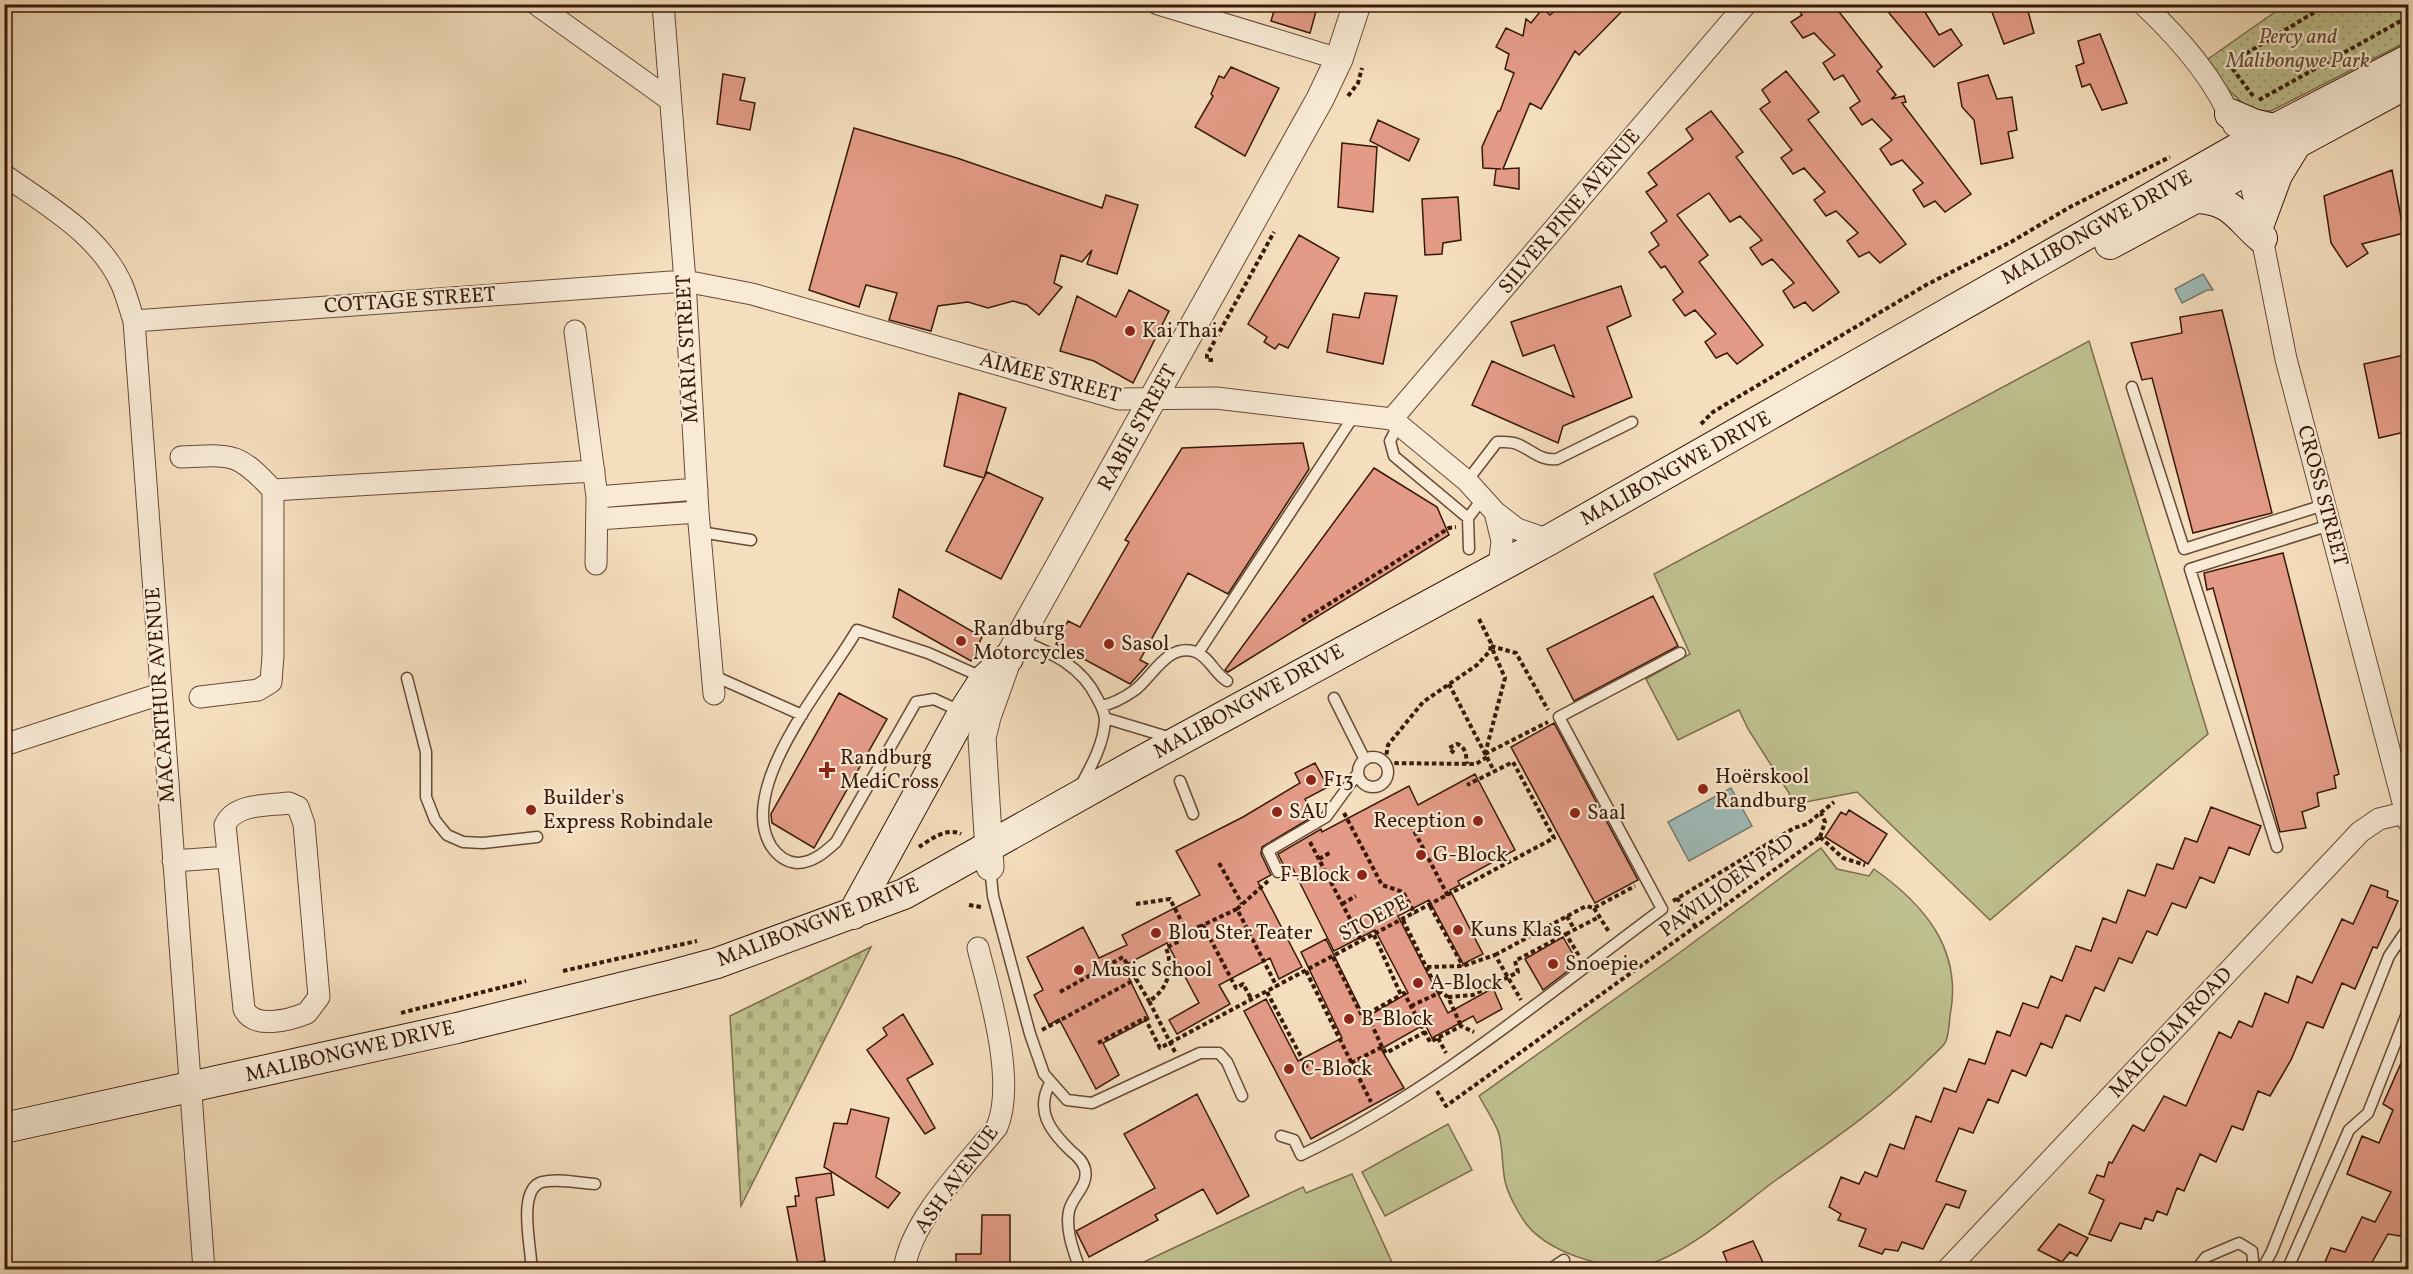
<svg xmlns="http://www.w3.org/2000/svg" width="2413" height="1274" viewBox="0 0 2413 1274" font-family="Vollkorn,serif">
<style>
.cemetery{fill:url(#cemetery-stones);stroke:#7c6c4c;stroke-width:1.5}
.park{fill:url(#park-dots);stroke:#7c6c4c;stroke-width:1.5}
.pitch{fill:#bfc08f;stroke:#7c6c4c;stroke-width:1.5}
.water{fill:#9ebbb9;stroke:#757a72;stroke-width:1.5}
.building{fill:#e39b87;stroke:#381908;stroke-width:1.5}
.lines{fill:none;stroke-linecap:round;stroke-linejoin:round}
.service-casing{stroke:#674a36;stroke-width:13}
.minor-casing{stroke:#674a36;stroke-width:23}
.tertiary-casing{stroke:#674a36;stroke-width:29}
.secondary-casing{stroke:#381908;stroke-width:32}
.path{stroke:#381908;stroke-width:4;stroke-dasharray:4.5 3;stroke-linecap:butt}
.service{stroke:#f8ead5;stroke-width:10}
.minor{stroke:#f8ead5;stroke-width:21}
.tertiary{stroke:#f8ead5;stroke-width:27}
.secondary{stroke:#f8ead5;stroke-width:30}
.poi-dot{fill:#8f2418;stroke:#f8ead5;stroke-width:2}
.labels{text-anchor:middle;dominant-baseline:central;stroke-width:4.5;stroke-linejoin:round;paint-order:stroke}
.park-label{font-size:21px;font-style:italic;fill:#604b30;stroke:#f8ead5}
.street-label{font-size:21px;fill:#381908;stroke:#f8ead5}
.poi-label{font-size:21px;fill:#381908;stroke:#f8ead5;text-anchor:start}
</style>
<defs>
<pattern id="cemetery-stones" width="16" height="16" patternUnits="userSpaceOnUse" patternTransform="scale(1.5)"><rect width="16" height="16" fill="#bfc08f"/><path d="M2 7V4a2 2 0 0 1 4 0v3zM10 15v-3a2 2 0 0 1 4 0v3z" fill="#a5a47a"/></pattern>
<pattern id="park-dots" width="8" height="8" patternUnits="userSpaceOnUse" patternTransform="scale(1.5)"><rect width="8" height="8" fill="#bfc08f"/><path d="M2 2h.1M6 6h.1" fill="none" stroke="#a5a47a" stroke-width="1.8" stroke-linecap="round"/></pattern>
</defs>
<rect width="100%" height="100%" fill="#f5debe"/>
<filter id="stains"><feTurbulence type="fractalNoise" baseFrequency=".00333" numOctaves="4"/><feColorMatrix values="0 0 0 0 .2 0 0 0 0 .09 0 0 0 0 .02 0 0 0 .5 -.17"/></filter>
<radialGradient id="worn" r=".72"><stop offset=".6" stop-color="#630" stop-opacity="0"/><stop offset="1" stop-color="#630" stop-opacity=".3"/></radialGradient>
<path class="cemetery" d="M871,947L741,1206L730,1016Z"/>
<path class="park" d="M2285,5H2408V41L2271,111L2250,110L2201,64Z"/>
<path class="pitch" d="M2089,341L2208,734L1990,920L1857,792L1796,804L1748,729L1739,710L1678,740L1646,679L1690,654L1654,574Z
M1821,848L1837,869L1869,876L1874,869C1925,905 1963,950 1950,1016C1949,1024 1949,1036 1945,1043C1940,1050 1932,1056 1926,1062C1882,1107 1827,1144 1776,1180C1742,1205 1683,1258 1644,1265C1609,1272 1550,1253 1527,1225C1520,1216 1509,1196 1506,1185C1501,1168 1504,1148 1498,1131C1493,1119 1485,1107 1479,1096L1671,959Z
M1448,1124L1472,1170L1385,1216L1362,1172Z
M1352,1174L1395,1269H1129L1303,1187L1306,1193Z"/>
<path class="water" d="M2203,274L2213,290H2207L2182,303L2175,289Z
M1731,788L1752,826L1689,861L1668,822Z"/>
<path class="building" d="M1276,4H1318L1310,33L1271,21Z
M1562,4H1571L1578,11L1584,4H1629L1579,55L1575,51L1541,109L1530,103L1503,169L1519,168V189L1494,185L1496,169H1501L1483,168L1482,147L1498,111H1500L1514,73L1505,69L1509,54L1496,47L1506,28L1523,36L1526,19L1531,23L1543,8L1550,15Z
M1795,4H1833L1882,67L1877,71L1896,95L1891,99L1904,96L1906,102L1902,103L1971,194L1945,212L1935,201L1924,207L1913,190L1923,183L1902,160L1891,165L1880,149L1892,140L1872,119L1862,125L1850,108L1860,101L1843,75L1834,80L1823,63L1835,55L1814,33L1803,38L1791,22L1802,15Z
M1897,4H1920L1939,35L1951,29L1962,45L1934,67L1889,13Z
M1989,4H2026L2034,33L2004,44Z
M2100,34L2127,103L2102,110L2090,84L2082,87L2076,66L2084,63L2078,41Z
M1231,67L1279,88L1245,156L1195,127L1213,96L1211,94L1219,76L1224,78Z
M1786,71L1819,112L1808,120L1906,244L1880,263L1869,252L1859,257L1847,241L1858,233L1836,211L1826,216L1814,200L1825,192L1804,168L1793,174L1781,158L1792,150L1760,109L1770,102L1762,90Z
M723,74L745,78L740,100L755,103L750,130L717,124Z
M1988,75L1997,99L2012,97L2017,130L2008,132L2013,158L1981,164L1974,120L1962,107L1958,83Z
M1711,111L1743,152L1736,157L1839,292L1813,311L1805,302L1794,308L1783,291L1794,283L1772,259L1762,265L1750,248L1762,240L1740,216L1730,222L1709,193L1677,215L1708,255L1699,262L1763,345L1737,364L1727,353L1716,358L1705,342L1716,334L1695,310L1685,316L1673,300L1683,292L1665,266L1661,268L1649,252L1659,245L1651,233L1667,221L1646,192L1657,185L1648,173L1693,139L1686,129Z
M1378,120L1419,139L1409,161L1370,141Z
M854,128L957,158L1102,208L1106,195L1138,205L1117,274L1087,264L1092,250L1082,262L1061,255L1054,283L1062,287L1039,315L1027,305L1013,301L988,308L968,302L938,306L931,331L889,320L897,293L866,285L859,307L809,290Z
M1342,143L1377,147L1373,212L1338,207Z
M2392,170L2404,233L2362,244L2368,253L2347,267L2331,243L2324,196Z
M1458,197L1461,240L1443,243L1442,254L1425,255L1422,199Z
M1299,235L1339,258L1288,348L1279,344L1275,349L1264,342L1267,337L1248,324Z
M1621,286L1631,316L1607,327L1632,397L1563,426L1558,443L1472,405L1492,361L1574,397L1554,345L1523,356L1511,322Z
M1129,290L1169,311L1133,383L1094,361L1060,351L1077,296L1116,317Z
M1365,293L1397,296L1383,364L1327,352L1333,314L1359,318Z
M2222,310L2272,513L2193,533L2152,378L2142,380L2131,343L2182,333L2180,317Z
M2409,354V431L2379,438L2364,364Z
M959,393L1006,408L984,478L944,466Z
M1303,443L1309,469L1228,594L1188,573L1140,660L1148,664L1130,684L1056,644L1068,621L1080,627L1129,542L1125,540L1182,448Z
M1374,468L1437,507L1449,535L1228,672L1225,670Z
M987,472L1043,498L1001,579L946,551Z
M2283,553L2339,774L2334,776L2336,788L2317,793L2319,806L2302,812L2306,828L2280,832L2213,588L2207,590L2204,573Z
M899,589L982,637L971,661L893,617Z
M1653,596L1678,646L1574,701L1547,649Z
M839,693L887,719L814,848L772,823L771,814Z
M1554,723L1638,880L1595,903L1511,747Z
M1315,763L1328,787L1305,799L1314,816L1262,847L1261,854L1271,875L1258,882L1302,967L1279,979L1270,958L1219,985L1230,1004L1177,1034L1169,1020L1199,1003L1167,943L1123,966L1149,1019L1103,1043L1119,1075L1096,1089L1059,1019L1049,1025L1034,995L1043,990L1027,957L1083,927L1099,958L1127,945L1122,935L1200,895L1176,851L1243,817L1300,783L1295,773Z
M1475,774L1515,850L1458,881L1460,885L1450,890L1483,954L1463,964L1429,900L1398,916L1448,1013L1493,988L1502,1009L1477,1023L1473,1016L1432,1038L1425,1024L1381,1049L1404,1088L1311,1139L1244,1011L1266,999L1298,1061L1342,1038L1301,952L1326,939L1365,1018L1408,993L1375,930L1334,951L1291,865L1285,868L1278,854L1321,829L1322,832L1409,786L1418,805Z
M2211,807L2261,826L2249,855L2229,847L2214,883L2200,877L2186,908L2172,903L2157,935L2147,931L2132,963L2119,958L2104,991L2095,987L2080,1021L2066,1015L2052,1048L2041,1043L2026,1076L2012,1070L1998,1103L1988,1099L1973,1133L1959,1128L1936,1181L1966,1191L1959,1208L1946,1204L1923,1249L1902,1242L1898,1251L1885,1249L1882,1254L1859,1246L1866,1229L1838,1220L1841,1214L1829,1207L1841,1177L1859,1184L1865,1172L1877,1177L1890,1144L1904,1149L1916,1116L1931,1122L1944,1088L1956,1092L1969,1059L1985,1064L1997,1031L2010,1036L2023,1003L2038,1008L2051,976L2062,981L2076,946L2091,951L2103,918L2116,923L2128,890L2145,896L2157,864L2173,869L2185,838L2197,842Z
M1849,810L1887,834L1868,864L1825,837L1841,812L1846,815Z
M2371,885L2388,891L2387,897L2398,901L2377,948L2373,947L2355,989L2342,983L2323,1028L2307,1022L2291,1060L2270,1096L2258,1091L2243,1130L2232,1126L2216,1162L2200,1154L2184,1191L2177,1188L2167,1215L2157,1211L2153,1221L2145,1218L2141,1229L2120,1223L2111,1241L2089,1234L2104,1200L2089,1193L2097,1175L2104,1177L2109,1162L2112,1163L2133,1125L2144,1131L2164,1096L2186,1106L2219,1032L2231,1038L2239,1021L2252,1027L2265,993L2288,1003L2297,976L2312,983L2342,919L2353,924Z
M1563,937L1578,963L1543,990L1525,959Z
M903,1014L933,1064L907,1079L935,1128L925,1134L867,1050L887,1035L883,1028Z
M2409,1045V1219L2400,1236L2388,1234L2371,1264L2359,1263L2355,1269H2322L2331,1248L2345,1252L2362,1217L2375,1222L2391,1192L2347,1174L2362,1136L2379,1143L2393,1110L2383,1104Z
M1197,1094L1249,1196L1217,1214L1203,1189L1155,1215L1158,1220L1089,1257L1076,1231L1155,1188L1124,1134Z
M851,1109L889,1118L876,1177L900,1193L888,1208L824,1167L834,1123L847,1124Z
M831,1173L834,1195L816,1198L825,1261L798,1265L787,1207L796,1206L795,1196H799L796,1178Z
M982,1215H1010V1269H956V1254H981Z
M2059,1224L2088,1238L2077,1256L2070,1252L2062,1262L2038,1250Z
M1753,1241L1766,1269H1730L1723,1252Z"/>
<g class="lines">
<g class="service-casing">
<path id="service" d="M2132,387L2184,549L2324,505
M1399,424L1390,441L1394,456L1468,518
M1467,481L1497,442C1503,442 1511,441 1517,444C1532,450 1540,461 1557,459L1632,422
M700,532L751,540
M1469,549L1468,518L1483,498
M1018,639C1051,653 1081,665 1097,698C1101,705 1105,713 1105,720C1104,743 1092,765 1081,785
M1198,653L1355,414
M712,675L802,715
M407,678L426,752V797L435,820L447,835L463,842L483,843L537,837
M1334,698L1365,760
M1101,706C1114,704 1125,697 1135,690C1153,676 1168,642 1196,652C1209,657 1215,674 1227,681
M960,711L934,699L916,702L836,842C825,852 813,863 797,863C786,862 777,855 771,846C735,787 829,680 857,630L928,653L984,678
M1105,718L1171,738
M1358 772a15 15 0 1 1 30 0a15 15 0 1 1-30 0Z
M1180,781L1193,814
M2277,847L2190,569L2330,525
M990,867L993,896L1030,1034L1044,1074L1067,1100L1092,1103L1200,1053H1219L1227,1062L1242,1096
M1278,872L1268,851L1326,817L1358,773
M1050,1083C1035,1111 1050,1131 1071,1151C1077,1156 1083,1161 1085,1169C1089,1186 1072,1196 1069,1211C1065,1230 1074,1252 1080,1270
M1281,1136L1294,1140L1301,1155C1432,1092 1546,995 1662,909L1559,717L1680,653
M534,1270L531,1261C530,1242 518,1189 542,1182C558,1178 579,1183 595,1184
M1549,1270L1564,1260
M2196,1270L2206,1257L2239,1243L2252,1251L2254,1270
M2256,1270L2265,1264L2272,1251L2389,956L2408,928
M2287,1270L2349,1130L2368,1113L2408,1011"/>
</g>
<g class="minor-casing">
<path id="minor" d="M536,4L670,100
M663,4L685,281L698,512L714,694
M1158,4L1339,59
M2143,4C2179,38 2216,79 2234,126
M2246,158L2286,359L2408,821
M4,175C48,206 100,235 122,285C127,297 130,309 134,321L204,1270
M134,321L685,281L752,294L1119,399L1216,398L1392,419L1467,481L1495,512L1517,529L1549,540
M575,331L597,497L596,564
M1392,419L1746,4
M181,457C232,455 237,451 273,490V655L271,682L258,690L200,697
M273,490L594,471
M597,497L697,489
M1495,512L1502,541L1499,566
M598,519L698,512
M4,745L160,694
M289,803L298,807L304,824L319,997L307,1013C290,1020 254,1030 244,1009L225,825C235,803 267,806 289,803Z
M173,861L228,857
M904,1270C911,1219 966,1166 997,1127C1016,1082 990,995 978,948
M1947,1270L2360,832L2379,819L2408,812"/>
</g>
<g class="tertiary-casing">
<path id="tertiary" d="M990,867L982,738L987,717L1008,658L1320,99L1339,59L1357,4"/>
</g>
<g class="secondary-casing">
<path id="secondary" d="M2230,114L2253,124L2274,129
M2199,198C2234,201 2238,218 2262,238
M2260,221L2277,175L2296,144
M2110,244L2408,83
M853,914L963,713L985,679L1008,658
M4,1128L457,1028L673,975L717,963L904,894L1136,764L1549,540L2242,146L2408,60"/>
</g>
<path class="path" d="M1348,96L1358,83L1362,68
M2253,96L2229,64L2328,4
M2259,100L2408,17
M1213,360H1207V355L1274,232
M1701,424L1713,412L1926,285L2011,242L2070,207L2170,157
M1479,619L1491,643L1490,651L1477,665L1423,702L1388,745L1385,763L1476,764L1487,757
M1302,621L1449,528L1456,527
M1491,646L1516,653L1548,710
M1449,684L1494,771
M1454,753L1449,748L1457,744C1466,747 1466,755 1467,764
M1485,754L1505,678L1491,646
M1485,754L1548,722
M1344,813L1382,885L1403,892L1415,914
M1411,825L1448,896
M1820,837L1843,858L1865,865
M1820,837L1825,822L1821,813
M1310,842L1362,942
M919,847C931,839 947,827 961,834
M1319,859L1331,852
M1219,863L1242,904
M1268,881L1237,909L1277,987
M1331,882L1344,875
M1677,898L1695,926
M1673,901L1794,828L1807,824L1834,802
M1136,904L1170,899L1189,936
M1342,904L1356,896
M969,905L981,907
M1430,906L1463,966
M1594,908L1609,932
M1237,909L1203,925L1236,988L1243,984L1252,1000
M1567,916L1574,929
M1403,920L1436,987
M1566,934L1599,917
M1374,935L1401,995L1404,993L1430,1042L1461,1026L1474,1032
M1495,955L1586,906L1594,908L1635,886
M1333,957L1363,1018
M1427,967L1463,966L1495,955L1521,1000
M563,971L697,941
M1306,971L1371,1102
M1060,992L1123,957L1149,1001
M1267,992L1307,1068
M1448,997L1473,995L1518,972L1515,961L1566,934L1579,956
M1411,1006L1441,992L1448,997L1461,1026
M401,1013L526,981
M1042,1030L1136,979
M1438,1038L1446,1053
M1098,1043L1145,1018L1160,1048L1554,838L1513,762L1467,785
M1382,1047L1367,1014L1401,995
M1175,1052L1149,1001C1168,990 1174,968 1166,948L1196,932V928L1203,925
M1351,1063L1382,1047L1386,1053L1425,1032
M1437,1091L1446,1106L1820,837"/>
<use href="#service" class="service"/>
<use href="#minor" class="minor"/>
<use href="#tertiary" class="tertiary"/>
<use href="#secondary" class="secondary"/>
</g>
<g class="poi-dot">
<circle cx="1130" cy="331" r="6"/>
<circle cx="961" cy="641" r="6"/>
<circle cx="1109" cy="644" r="6"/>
<path d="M824 761h6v6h6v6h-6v6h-6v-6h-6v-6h6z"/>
<circle cx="1311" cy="780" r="6"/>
<circle cx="1703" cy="789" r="6"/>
<circle cx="531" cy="810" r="6"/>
<circle cx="1277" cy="812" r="6"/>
<circle cx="1575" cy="813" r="6"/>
<circle cx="1478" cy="821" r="6"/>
<circle cx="1421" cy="855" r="6"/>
<circle cx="1362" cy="875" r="6"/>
<circle cx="1458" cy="930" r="6"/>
<circle cx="1156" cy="933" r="6"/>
<circle cx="1553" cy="964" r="6"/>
<circle cx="1079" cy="970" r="6"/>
<circle cx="1418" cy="983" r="6"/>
<circle cx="1349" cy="1019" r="6"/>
<circle cx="1289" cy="1069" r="6"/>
</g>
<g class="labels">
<g class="park-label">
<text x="2298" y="37">Percy and<tspan x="2298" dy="24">Malibongwe Park</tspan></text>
</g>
<g class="street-label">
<text transform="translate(1570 212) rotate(-50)">SILVER PINE AVENUE</text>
<text transform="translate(2097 228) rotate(-29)">MALIBONGWE DRIVE</text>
<text transform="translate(410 301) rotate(-4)">COTTAGE STREET</text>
<text transform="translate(688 349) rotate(-93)">MARIA STREET</text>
<text transform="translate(1050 378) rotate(15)">AIMEE STREET</text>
<text transform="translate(1138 428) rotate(-61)">RABIE STREET</text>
<text transform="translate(1676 469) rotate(-29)">MALIBONGWE DRIVE</text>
<text transform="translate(2322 496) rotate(75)">CROSS STREET</text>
<text transform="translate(161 695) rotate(-94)">MACARTHUR AVENUE</text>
<text transform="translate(1249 702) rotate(-29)">MALIBONGWE DRIVE</text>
<text transform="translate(1727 886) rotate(-36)">PAWILJOEN PAD</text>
<text transform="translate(1374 919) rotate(-28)">STOEPE</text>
<text transform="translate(818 923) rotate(-21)">MALIBONGWE DRIVE</text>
<text transform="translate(2171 1033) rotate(-47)">MALCOLM ROAD</text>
<text transform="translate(350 1052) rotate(-13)">MALIBONGWE DRIVE</text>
<text transform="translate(957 1180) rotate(-54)">ASH AVENUE</text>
</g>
<g class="poi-label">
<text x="1142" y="331">Kai Thai</text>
<text x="973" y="629">Randburg<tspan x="973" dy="24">Motorcycles</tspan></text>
<text x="1121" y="644">Sasol</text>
<text x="840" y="758">Randburg<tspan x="840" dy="24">MediCross</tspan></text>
<text x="1715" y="777">Hoërskool<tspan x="1715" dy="24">Randburg</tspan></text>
<text x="1323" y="780">F13</text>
<text x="543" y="798">Builder's<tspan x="543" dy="24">Express Robindale</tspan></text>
<text x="1289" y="812">SAU</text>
<text x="1587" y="813">Saal</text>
<text x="1466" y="821" text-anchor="end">Reception</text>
<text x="1433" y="855">G-Block</text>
<text x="1350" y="875" text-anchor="end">F-Block</text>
<text x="1470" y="930">Kuns Klas</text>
<text x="1168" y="933">Blou Ster Teater</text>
<text x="1565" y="964">Snoepie</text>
<text x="1091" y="970">Music School</text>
<text x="1430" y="983">A-Block</text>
<text x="1361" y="1019">B-Block</text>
<text x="1301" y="1069">C-Block</text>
</g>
</g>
<rect width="2413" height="1274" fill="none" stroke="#f5debe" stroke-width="24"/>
<rect x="6" y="6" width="2401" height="1262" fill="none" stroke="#381908" stroke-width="3"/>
<rect x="12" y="12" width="2389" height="1250" fill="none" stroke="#381908" stroke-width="1.5"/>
<rect width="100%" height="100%" filter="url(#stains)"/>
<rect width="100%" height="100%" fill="url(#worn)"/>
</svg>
